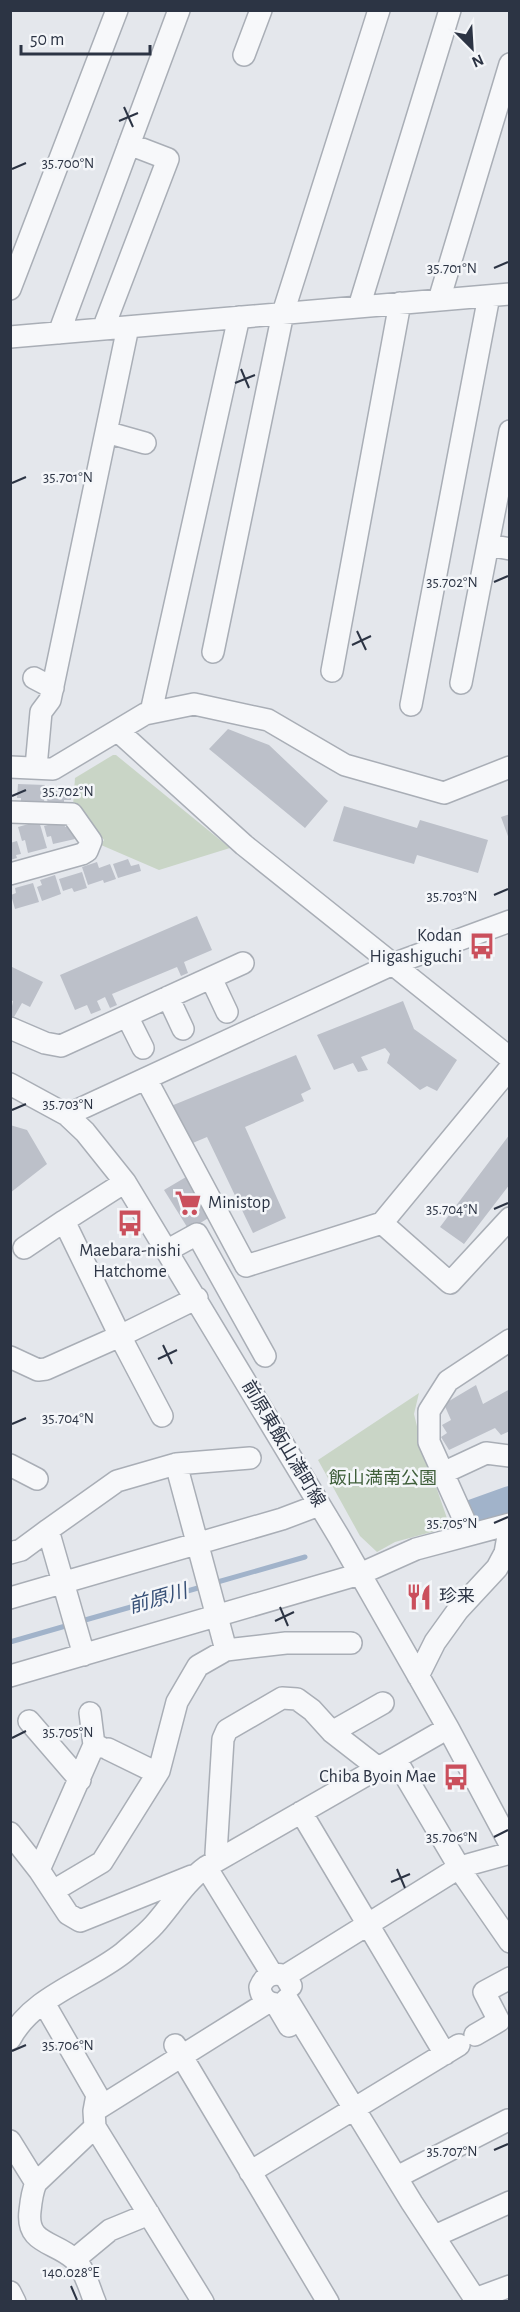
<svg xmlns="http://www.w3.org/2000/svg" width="520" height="2312" viewBox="0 0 520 2312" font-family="'Alegreya Sans','Noto Sans JP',sans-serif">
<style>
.green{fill:#c9d5c6}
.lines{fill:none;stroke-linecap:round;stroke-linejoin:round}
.stream{stroke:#a1b3ca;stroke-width:5}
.river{stroke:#a1b3ca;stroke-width:32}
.building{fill:#bcc0c9}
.minor-casing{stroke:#a9aeb6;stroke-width:24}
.minor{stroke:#f7f8fa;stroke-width:21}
.ticks{fill:none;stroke:#2c3444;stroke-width:2}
.labels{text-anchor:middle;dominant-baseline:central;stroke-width:5;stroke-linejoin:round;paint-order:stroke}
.poi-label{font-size:18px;fill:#2c3444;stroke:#f4f6f9;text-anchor:end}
.street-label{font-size:18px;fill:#2c3444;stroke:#f4f6f9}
.park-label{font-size:18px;fill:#3f5f3a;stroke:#f4f6f9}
.water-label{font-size:20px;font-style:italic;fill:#375077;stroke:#f4f6f9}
.ticks-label{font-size:15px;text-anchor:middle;fill:#2c3444;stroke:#f4f6f9;stroke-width:5;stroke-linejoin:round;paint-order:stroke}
</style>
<rect width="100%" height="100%" fill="#e4e7ec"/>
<path class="green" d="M113,755H116L230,848L159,870L101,845L104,840L73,806L75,778Z
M419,1393L414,1414L421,1443L450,1527L395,1542L377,1552L360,1536L318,1460Z"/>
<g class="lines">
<path class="stream" d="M214,1583L305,1557
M78,1622L205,1586
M10,1642L69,1625"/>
<path class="river" d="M471,1516L510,1502"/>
</g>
<path class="building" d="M228,729L269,745L328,801L305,828L209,749Z
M18,784L45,785L44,803L21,802V798H17Z
M48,786L72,787L71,800H64V808L47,807Z
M344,806L417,828L420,820L488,840L478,873L417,855L414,864L333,841Z
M510,814V839H509L501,817Z
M39,821L47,848L28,853L25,840L22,841L18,827Z
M64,821L65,827L71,826L75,839L53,844L51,836L47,837L44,826Z
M17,841L21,854L16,855L17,858L10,860V843Z
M128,859L131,866L139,864L141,871L118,878L113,864Z
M97,862L99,868L110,864L116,879L104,883L103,880L88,885L82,867Z
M82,872L87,888L74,892L72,888L63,891L59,879Z
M55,875L61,894L42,901L37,887L42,885L40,880Z
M33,883L39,902L15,909L11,895L16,893L15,888Z
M197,916L212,950L184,962L188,973L181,976L177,967L112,994L117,1005L110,1008L105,997L97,1001L101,1010L91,1014L87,1005L75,1010L60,975Z
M10,966L43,982L30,1007L22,1003L14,1017L10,1016L13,1001L10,1000Z
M403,1001L414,1029L457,1060L437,1091L427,1086L420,1090L387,1063L390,1054L385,1048L361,1057L368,1070L358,1072L353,1063L334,1070L317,1035Z
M296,1055L311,1089L301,1094L304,1101L245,1127L286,1218L253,1233L207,1137L188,1145L171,1106Z
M10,1125L27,1130L47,1164L10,1193Z
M510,1134V1184L464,1244L440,1227Z
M186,1177L210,1217L189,1230L164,1190Z
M476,1385L483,1404L510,1389V1431L501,1435L495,1428L449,1450L441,1437L447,1433L442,1425L451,1420L444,1404Z"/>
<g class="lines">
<g class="minor-casing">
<path id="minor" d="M244,55L261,10
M10,289L117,10
M439,300L510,64
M359,307L450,10
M103,329L168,159L129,144
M59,333L179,10
M10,337L510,294
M106,432L145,443
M488,545L510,549
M213,652L283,313L379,10
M332,671L400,303
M34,678L53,688
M461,683L510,431
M411,705L489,296
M151,712L239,317
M118,731L244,845L510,1058
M10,767L53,769L145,714L194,704L268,720L345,765L444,793L510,767
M36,767L41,712L50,700L128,327
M10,812L72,814L91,841L87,851L82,854L10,874
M211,978L227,1012
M168,997L183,1029
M127,1016L143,1048
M10,1028L45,1043L61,1046L243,963
M146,1079L246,1266L382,1223L450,1283L510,1218
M10,1084L67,1115L85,1132L125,1182L339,1537L448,1728L510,1844
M67,1115L393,964L510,921
M125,1182L64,1221L120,1336L162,1416
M382,1223L510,1068
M24,1248L64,1221
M168,1250L197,1234L265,1356
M10,1357L38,1370L46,1369L120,1336L197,1298
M176,1464L226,1650
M10,1465L37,1479
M443,1473L486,1453L510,1456
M470,1533L429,1442V1411L448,1381L510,1340
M10,1553L21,1550L48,1530
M10,1598L282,1519L319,1505
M84,1655L48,1530L117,1481L176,1464L250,1458
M10,1676L360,1574L416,1549L510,1524
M418,1676L435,1642L458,1610L497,1568L505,1553L510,1525
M90,1713L94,1745
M29,1721L80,1780
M332,1732L383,1703
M108,1749L157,1773
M396,1760L465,1877L510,1942
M301,1812L445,2054
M10,1833L39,1870L68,1914L80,1921L192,1876
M219,1859L216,1854L223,1739L227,1730L282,1698L297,1699L312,1710L332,1732L377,1767
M206,1867L272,1974
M39,1870L94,1745L100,1747
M53,1891L102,1862L159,1771L177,1702L198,1666L226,1650L286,1643H351
M285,1976L460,1867L510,1853
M287,1999L412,2203L477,2302
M44,2003L97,2095L94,2111L95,2127L36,2183C32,2192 31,2201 30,2211C26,2244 54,2241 74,2259C85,2269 89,2288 95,2302
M289,2026L276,2004C266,2003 261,1997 260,1987C265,1975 273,1972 285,1976L291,1986
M475,2035L499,2021L484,1992L510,1978
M10,2039C33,1996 86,1982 123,1953C133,1944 145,1935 154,1925C171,1906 185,1882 206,1867L448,1728
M175,2045L328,2302
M94,2111L268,2002
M95,2127L203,2302
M10,2141L36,2183
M250,2172L459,2045
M397,2177L508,2120
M435,2236L510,2202
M75,2259L110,2230L149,2214
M10,2292L15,2302
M475,2299L510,2286"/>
</g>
<use href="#minor" class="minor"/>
</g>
<path class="ticks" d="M124,107L133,127M119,121L138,113M12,169L26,163M494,268L508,262M241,369L249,388M235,383L255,375M12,483L26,477M494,582L508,576M357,631L366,650M352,645L371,636M12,796L26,790M494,895L508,889M12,1110L26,1104M494,1209L508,1203M163,1345L172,1364M158,1359L177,1350M12,1424L26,1418M494,1523L508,1517M280,1607L288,1626M275,1621L294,1612M12,1738L26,1731M494,1837L508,1830M397,1869L405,1888M391,1882L410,1874M12,2051L26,2045M494,2150L508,2144M71,2286L77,2300"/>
<defs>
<g id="bus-bare" transform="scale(2.07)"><path d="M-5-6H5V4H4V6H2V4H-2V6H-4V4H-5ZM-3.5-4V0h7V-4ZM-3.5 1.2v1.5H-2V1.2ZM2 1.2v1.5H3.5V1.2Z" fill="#ca4f5c" stroke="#f4f6f9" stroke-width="2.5" paint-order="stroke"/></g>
<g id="supermarket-bare" transform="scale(2.07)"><path d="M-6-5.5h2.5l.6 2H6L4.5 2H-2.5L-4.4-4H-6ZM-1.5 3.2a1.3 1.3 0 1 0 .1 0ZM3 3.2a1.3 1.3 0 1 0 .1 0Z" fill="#ca4f5c" stroke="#f4f6f9" stroke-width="2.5" paint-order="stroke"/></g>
<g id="restaurant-bare" transform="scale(2.07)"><path d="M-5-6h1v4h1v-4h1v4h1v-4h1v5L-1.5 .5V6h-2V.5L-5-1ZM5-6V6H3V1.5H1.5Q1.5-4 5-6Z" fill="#ca4f5c" stroke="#f4f6f9" stroke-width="2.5" paint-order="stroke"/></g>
</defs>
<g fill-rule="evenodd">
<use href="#bus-bare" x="482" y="946"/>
<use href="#supermarket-bare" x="188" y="1203"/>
<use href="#bus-bare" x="130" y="1223"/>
<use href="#restaurant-bare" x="419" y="1597"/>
<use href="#bus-bare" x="456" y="1777"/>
</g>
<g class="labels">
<g class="poi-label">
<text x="462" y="936">Kodan<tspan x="462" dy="21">Higashiguchi</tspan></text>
<text x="208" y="1203" text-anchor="start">Ministop</text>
<text x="130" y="1251" text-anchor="middle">Maebara-nishi<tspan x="130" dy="21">Hatchome</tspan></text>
<text x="439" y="1597" text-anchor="start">珍来</text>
<text x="436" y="1777">Chiba Byoin Mae</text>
</g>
<g class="street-label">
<text transform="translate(283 1444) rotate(59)">前原東飯山満町線</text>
</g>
<g class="park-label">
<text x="383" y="1479">飯山満南公園</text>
</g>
<g class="water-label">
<text transform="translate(158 1599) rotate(-16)">前原川</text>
</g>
</g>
<g class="ticks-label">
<text x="68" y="168">35.700°N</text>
<text x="452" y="273">35.701°N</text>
<text x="68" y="482">35.701°N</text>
<text x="452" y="587">35.702°N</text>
<text x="68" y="796">35.702°N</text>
<text x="452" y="901">35.703°N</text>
<text x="68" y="1109">35.703°N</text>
<text x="452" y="1214">35.704°N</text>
<text x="68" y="1423">35.704°N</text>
<text x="452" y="1528">35.705°N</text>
<text x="68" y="1737">35.705°N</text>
<text x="452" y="1842">35.706°N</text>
<text x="68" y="2050">35.706°N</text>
<text x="452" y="2156">35.707°N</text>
<text x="71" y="2277">140.028°E</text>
</g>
<rect width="520" height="2312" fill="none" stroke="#2c3444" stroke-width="24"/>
<g transform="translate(472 48) rotate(156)" stroke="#f4f6f9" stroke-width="4.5" paint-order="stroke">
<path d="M0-4.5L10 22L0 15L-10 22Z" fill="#2c3444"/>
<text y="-9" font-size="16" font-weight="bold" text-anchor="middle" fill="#2c3444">N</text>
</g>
<path d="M21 45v9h129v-9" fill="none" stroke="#2c3444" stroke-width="3"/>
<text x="30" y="45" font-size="18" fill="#2c3444" stroke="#f4f6f9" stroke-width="4.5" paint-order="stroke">50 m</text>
</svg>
